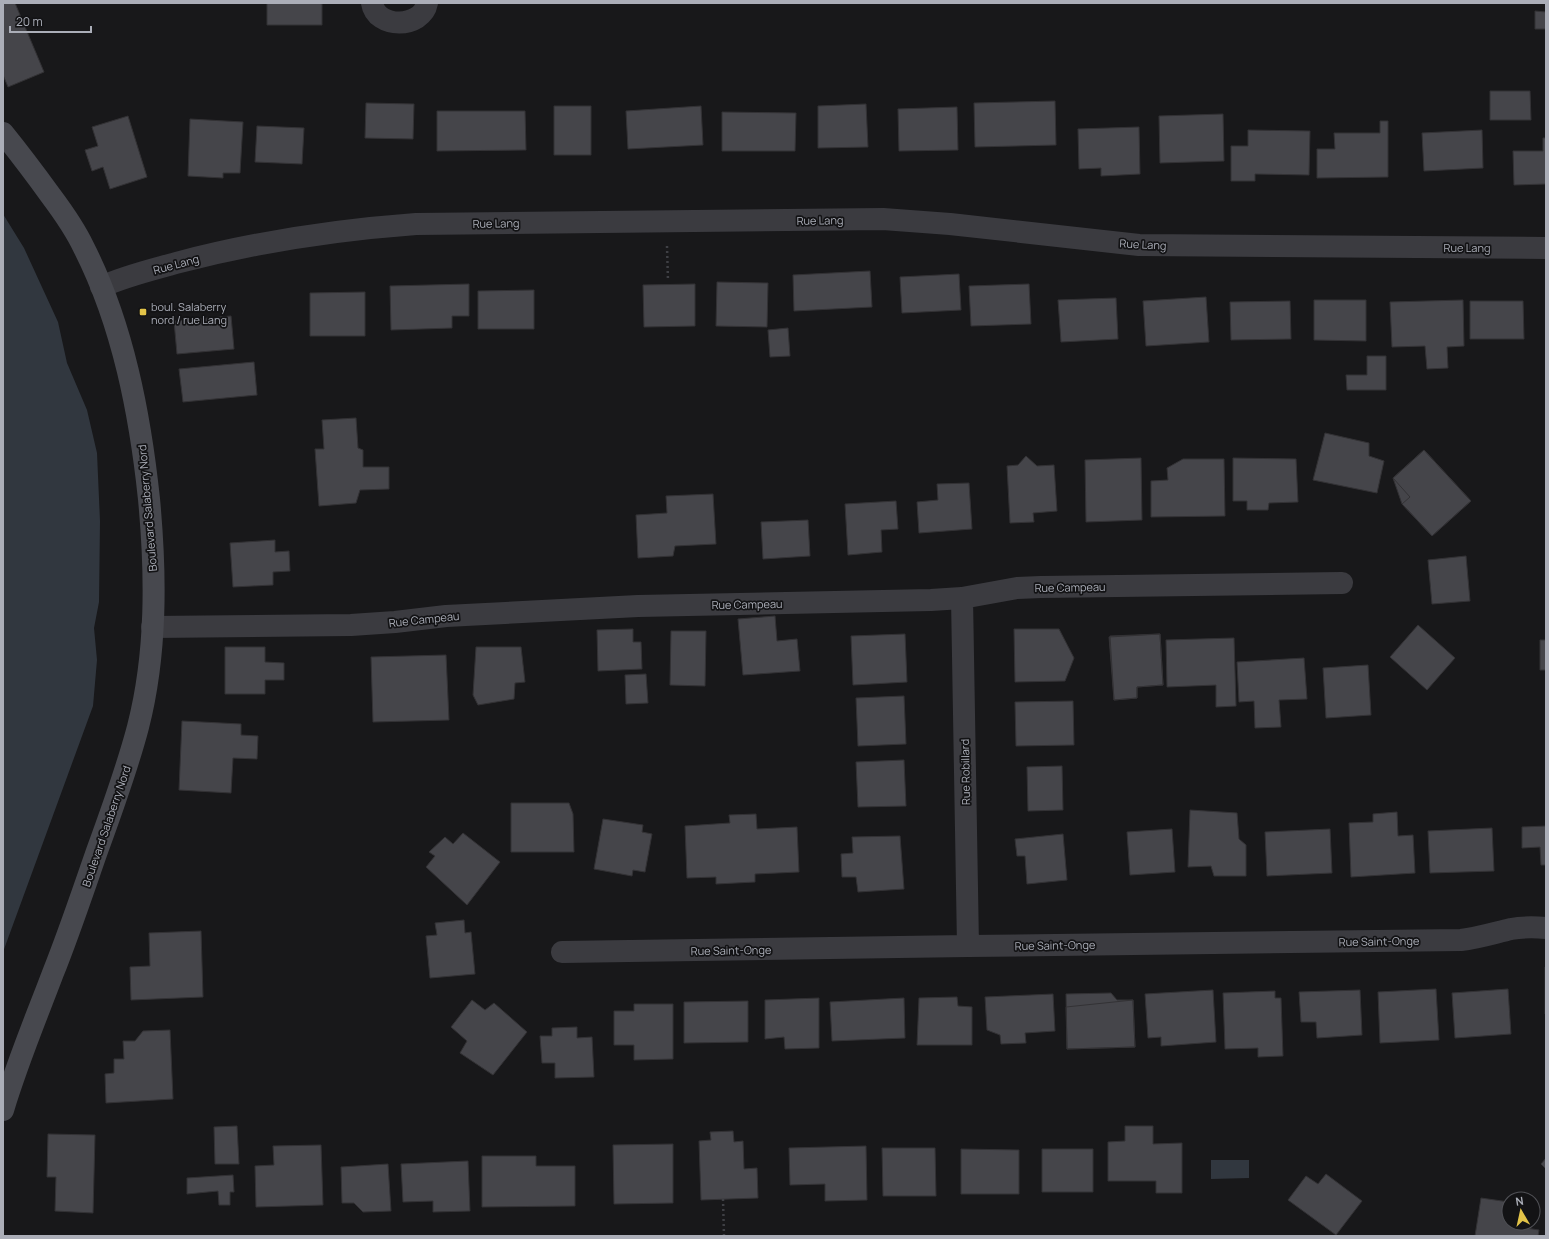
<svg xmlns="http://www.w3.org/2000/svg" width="1549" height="1239" viewBox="0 0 1549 1239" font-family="Manrope,sans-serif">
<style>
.water{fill:#31373f}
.building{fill:#45454a;stroke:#333235}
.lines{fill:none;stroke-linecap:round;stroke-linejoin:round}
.path{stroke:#3f4045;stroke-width:2.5;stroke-dasharray:2 3;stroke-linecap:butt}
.street{stroke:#3b3b40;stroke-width:22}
.secondary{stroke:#47484e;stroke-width:22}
.poi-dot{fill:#e2c348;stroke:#131315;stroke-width:1.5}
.labels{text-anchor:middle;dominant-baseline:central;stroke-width:3.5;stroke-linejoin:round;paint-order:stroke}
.street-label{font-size:11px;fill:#abaeb8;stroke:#131315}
.poi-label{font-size:11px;fill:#abaeb8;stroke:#131315;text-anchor:start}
</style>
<rect width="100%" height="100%" fill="#18181a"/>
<path class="water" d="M3,214L24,248L58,322L67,363L87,410L97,453L100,521L99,602L94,628L97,660L93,706L3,952Z
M1211,1160H1249V1178L1211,1179Z"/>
<path class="building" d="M3,3H15L44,72L8,87L3,75Z
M267,3H318L322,4V25H267Z
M1535,11L1546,12V29H1535Z
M1490,91H1530L1531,120H1490Z
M1055,101L1056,145L975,147L974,103Z
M366,103L414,104L413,139L365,138Z
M866,104L868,147L818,148V106Z
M554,106H591V155H554Z
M701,106L703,145L628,149L626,111Z
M957,107L958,150L899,151L898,109Z
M437,111H525L526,150L437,151Z
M722,112L796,113L795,151H722Z
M1223,114L1224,161L1160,163L1159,116Z
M128,116L147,177L110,189L103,167L92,171L85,150L98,146L92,127Z
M190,119L243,122L240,173H223V178L188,176Z
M1380,121H1388V177L1317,178V149H1335L1334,133H1380Z
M257,126L304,128L302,164L255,162Z
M1139,127L1140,174L1101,176V168L1079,169L1078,129Z
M1248,130L1310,131L1309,175L1255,174V181H1231V146H1248Z
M1482,130L1483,168L1424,171L1422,133Z
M1543,138H1546V184L1514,185L1513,151H1543Z
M870,271L872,307L794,311L793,275Z
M959,274L961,310L902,313L900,277Z
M717,282L768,283L767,327L716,326Z
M469,284V316H452V328L391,330L390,286Z
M695,284V326L644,327L643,285Z
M1029,284L1031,324L971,326L969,286Z
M534,290V329H478V291Z
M365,292V336H310V293Z
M1206,297L1209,342L1146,346L1143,301Z
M1116,298L1118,339L1061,342L1058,300Z
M1314,300H1366V341L1314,340Z
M1463,300L1464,346L1447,347L1448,368L1427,369L1425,346L1392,347L1390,302Z
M1290,301L1291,339L1231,340L1230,302Z
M1470,301H1523L1524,339H1470Z
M231,316L234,349L177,354L174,321Z
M788,328L790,356L770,357L768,330Z
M1367,356H1386V390H1347L1346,375H1367Z
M254,362L257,395L183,402L179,369Z
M356,418L358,448L363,450V467H389V489L360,490L356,503L319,506L315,449H324L322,420Z
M1325,433L1369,443V456L1384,461L1377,493L1313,480Z
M1424,450L1471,501L1432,536L1402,504L1410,497L1393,478Z
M1424,450L1471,501L1432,536L1402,504L1393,478Z
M1026,456L1037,466L1054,465L1057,511L1033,513L1034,522L1010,523L1007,466L1018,465Z
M1141,458L1142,520L1086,522L1085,460Z
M1233,458L1296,459L1298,502L1269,503L1268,510H1247V501H1233Z
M1183,459H1224L1225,516L1151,517V481L1168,480L1167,468Z
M969,483L972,529L919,533L917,502L938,500L937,484Z
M713,494L716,544L675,546L673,556L638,558L636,515L667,513L666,496Z
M896,501L898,529L881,530L882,552L848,555L845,504Z
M808,520L810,556L763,559L761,522Z
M275,540V552L289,551L290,571L273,572V585L233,587L230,543Z
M1466,556L1470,601L1432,604L1428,560Z
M775,616L777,641L797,639L800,671L743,675L738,619Z
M1418,625L1455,658L1427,690L1390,657Z
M633,629V642H641L642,669L598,671L597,630Z
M1014,629H1059L1074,658L1065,681L1015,682Z
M671,631H706L705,686L670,685Z
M905,634L907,682L853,685L851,636Z
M1160,634L1163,685L1137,687V698L1114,700L1109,637Z
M1160,634L1163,685L1137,687V698L1114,700L1110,636Z
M1234,638L1236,706L1216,707V685L1167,687L1166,640Z
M1540,640H1546V670H1540Z
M225,647H265V662L284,663V680H265V694H225Z
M476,647H521L525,682L515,683L514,699L478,705L473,695Z
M446,655L449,720L373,722L371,657Z
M1304,658L1307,699L1279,700L1281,727L1255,728L1254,701L1239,702L1237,662Z
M1368,665L1371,715L1326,718L1323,668Z
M646,674L648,703L626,704L625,675Z
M904,696L906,744L858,746L856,698Z
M1073,701L1074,745L1016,746L1015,702Z
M182,721L241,724V735L258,736L257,759L233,758L231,793L179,790Z
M904,760L906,806L858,807L856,762Z
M1062,766L1063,810L1028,811L1027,767Z
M511,803H569L573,814L574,852H511Z
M1190,810L1237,813L1239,839L1246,845V876H1214L1211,866L1188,867Z
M1397,812L1398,836L1413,835L1415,873L1351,877L1349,823L1373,822V814Z
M756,814L757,829L797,827L799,872L755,874V882L716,884V877L687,878L685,826L730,823L729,815Z
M603,819L643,825L642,832L652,834L645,872L633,870L632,876L594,869Z
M1546,826V865H1541L1540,847L1522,848V827Z
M1492,828L1494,871L1430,873L1428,831Z
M1172,829L1175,872L1130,875L1127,832Z
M1330,829L1332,873L1267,876L1265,832Z
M463,833L500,862L467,905L426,867L435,856L429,852L445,837L453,844Z
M1063,834L1067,880L1027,884L1025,856H1017L1015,839Z
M900,836L904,889L858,892L856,877H842L841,854L853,853L852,837Z
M464,920L465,933L471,932L475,974L430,978L426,936L437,935L435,923Z
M201,931L203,997L131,1000L130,967L150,966L149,933Z
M1545,967H1546V1014H1545Z
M1436,989L1439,1040L1380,1043L1378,992Z
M1508,989L1511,1034L1455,1038L1452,993Z
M1213,990L1216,1042L1161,1046V1037L1148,1038L1145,994Z
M1360,990L1362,1035L1317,1038L1316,1022H1301L1299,992Z
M1275,991V998H1281L1283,1056L1258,1057V1048L1225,1049L1223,993Z
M1111,993L1117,1000H1133L1135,1047L1067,1049L1066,994Z
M1053,994L1055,1031L1025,1033L1026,1043L1001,1044L1000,1035L987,1030L985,997Z
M957,997L958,1006L972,1007V1045H917L919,998Z
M819,998V1048L785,1049L784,1037L765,1039V1000Z
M904,998L905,1038L832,1041L830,1002Z
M472,1000L485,1010L494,1003L527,1032L493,1075L460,1053L467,1041L451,1027Z
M1133,1000L1135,1047L1067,1049L1066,1007Z
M748,1001V1042L684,1043V1002Z
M634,1004H673V1059L634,1060V1045H614V1011H634Z
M577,1027V1038L592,1037L594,1077L555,1078V1063H542L540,1036H552V1028Z
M170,1030L173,1099L106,1103L105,1074L114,1073V1059H124L123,1041H135L143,1031Z
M237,1126L239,1164H215L214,1127Z
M1125,1126H1153V1144L1182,1143V1193H1156V1181H1108V1142L1125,1141Z
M733,1131L734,1142L743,1141L744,1169L757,1168L758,1198L701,1200L699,1141L711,1140L710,1132Z
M48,1134L95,1135L93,1213L55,1211L56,1177H47Z
M673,1144V1203L614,1204L613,1145Z
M321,1145L323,1205L256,1207L255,1166L274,1165L273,1146Z
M866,1146L867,1200L825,1201V1184L790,1185L789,1148Z
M882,1148H935L936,1196H883Z
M961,1149L1019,1150V1194H961Z
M1042,1149H1093V1192H1042Z
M482,1156H536V1166H575V1206L482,1207Z
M1546,1158V1169L1541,1164Z
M468,1161L470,1211L433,1212V1201L403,1202L401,1164Z
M388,1164L391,1211L363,1212L354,1203H342L341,1167Z
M1326,1174L1362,1201L1336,1235L1288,1200L1306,1176L1318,1184Z
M233,1175L234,1192H230V1205H219L218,1191L187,1194V1178Z
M1481,1198L1509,1202V1223H1527L1526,1228L1539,1230L1538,1236H1475Z"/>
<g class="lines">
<path class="path" d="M667,246L668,281
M723,1199L724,1236"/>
<path class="street" d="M372,3C376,29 422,29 427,3
M101,287C125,276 151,270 176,263C255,242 335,230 416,224L883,219L950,224L1139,245L1546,248
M962,598L968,946
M152,627L351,625L395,622L446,616L638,606L931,600L962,598L1017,588L1041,587L1342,583
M562,952L968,946L1461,940C1478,938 1494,933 1511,929C1522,927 1534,927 1546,928"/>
<path class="secondary" d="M3,133C20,154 35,174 51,196C63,212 75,229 84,248C123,325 140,414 149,499C156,574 157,653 138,727C127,769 112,810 97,851C83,891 69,933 53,973C36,1018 17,1063 3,1110"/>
</g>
<rect class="poi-dot" x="139" y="308" width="8" height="8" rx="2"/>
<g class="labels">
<g class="street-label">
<text transform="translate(820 220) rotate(-1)">Rue Lang</text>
<text transform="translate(496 223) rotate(-1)">Rue Lang</text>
<text transform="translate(1143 244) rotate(3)">Rue Lang</text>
<text x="1467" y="247">Rue Lang</text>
<text transform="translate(176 264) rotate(-15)">Rue Lang</text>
<text transform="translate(147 508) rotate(-95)">Boulevard Salaberry Nord</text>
<text transform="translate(1070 587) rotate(-1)">Rue Campeau</text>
<text transform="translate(747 604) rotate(-1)">Rue Campeau</text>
<text transform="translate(424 619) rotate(-6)">Rue Campeau</text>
<text transform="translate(965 772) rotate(-91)">Rue Robillard</text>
<text transform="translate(106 826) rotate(-71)">Boulevard Salaberry Nord</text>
<text transform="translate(1379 941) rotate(-1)">Rue Saint-Onge</text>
<text transform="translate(1055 945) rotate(-1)">Rue Saint-Onge</text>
<text transform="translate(731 950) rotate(-1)">Rue Saint-Onge</text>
</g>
<g class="poi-label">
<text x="151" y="306">boul. Salaberry<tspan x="151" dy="13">nord / rue Lang</tspan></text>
</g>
</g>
<rect width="1549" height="1239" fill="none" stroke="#abaeb8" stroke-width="8"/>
<g transform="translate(1521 1211) rotate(351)"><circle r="19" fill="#131315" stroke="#505156"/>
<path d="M0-3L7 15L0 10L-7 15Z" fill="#e2c348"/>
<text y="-6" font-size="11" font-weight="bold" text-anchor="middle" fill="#abaeb8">N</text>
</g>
<path d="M10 26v6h81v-6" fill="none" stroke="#abaeb8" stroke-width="2"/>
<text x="16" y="26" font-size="12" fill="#abaeb8" stroke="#131315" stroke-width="3" paint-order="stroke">20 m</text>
</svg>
